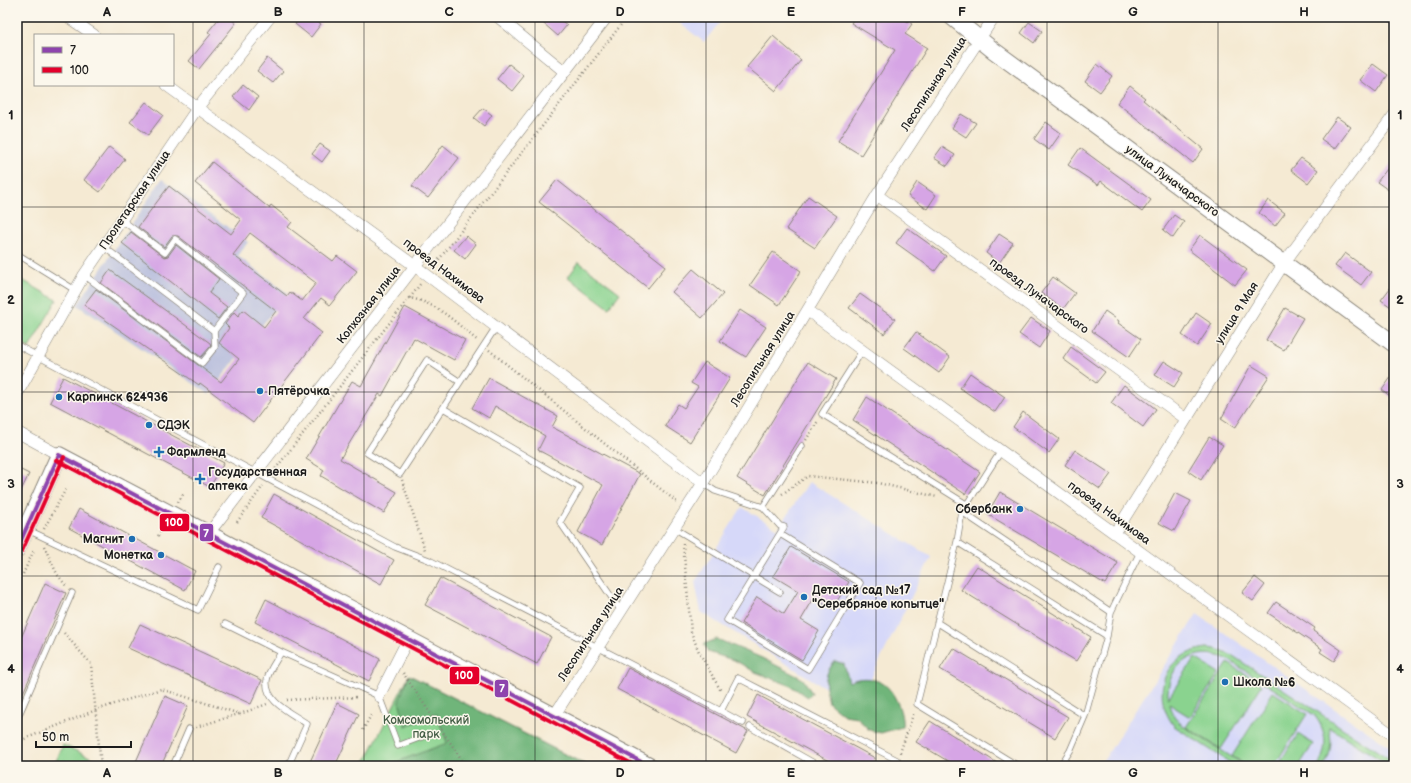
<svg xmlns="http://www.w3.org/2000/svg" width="1411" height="783" viewBox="0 0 1411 783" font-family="'Balsamiq Sans',sans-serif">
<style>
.built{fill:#d6d8f9}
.industrial{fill:#bec3de}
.green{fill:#8ad38f;stroke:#537856}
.forest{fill:#6fb57a;stroke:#46684b}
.building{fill:#d6a5e5;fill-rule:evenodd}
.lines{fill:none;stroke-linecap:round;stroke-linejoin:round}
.lane-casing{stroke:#888378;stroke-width:7}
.street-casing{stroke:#888378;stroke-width:12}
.secondary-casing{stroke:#888378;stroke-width:18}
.path{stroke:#888378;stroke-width:2.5;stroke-dasharray:1 3;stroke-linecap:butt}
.lane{stroke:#fff;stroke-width:5.5}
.street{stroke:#fff;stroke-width:11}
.secondary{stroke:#fff;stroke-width:16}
.bus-1-casing{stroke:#fbf7ec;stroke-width:7}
.bus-2-casing{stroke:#fbf7ec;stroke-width:7}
.bus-1{stroke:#8e44ad;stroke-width:4}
.bus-2{stroke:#e4002b;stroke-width:4}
.grid{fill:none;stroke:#1c1c1c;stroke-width:1;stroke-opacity:0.55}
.poi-dot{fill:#1f6fb2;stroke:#fbf7ec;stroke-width:1.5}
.labels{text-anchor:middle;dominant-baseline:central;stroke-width:3;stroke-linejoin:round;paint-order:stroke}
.street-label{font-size:12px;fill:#1c1c1c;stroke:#fbf7ec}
.poi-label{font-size:12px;font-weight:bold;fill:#1c1c1c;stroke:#fbf7ec;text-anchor:start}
.park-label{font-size:12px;fill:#425c44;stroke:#fbf7ec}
.line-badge{stroke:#fbf7ec;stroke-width:1.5}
.badge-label{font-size:11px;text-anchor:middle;font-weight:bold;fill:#fff}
.neatline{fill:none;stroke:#1c1c1c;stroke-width:1.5}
.grid-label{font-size:13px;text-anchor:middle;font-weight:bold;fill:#1c1c1c}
</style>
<rect width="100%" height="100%" fill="#fbf7ec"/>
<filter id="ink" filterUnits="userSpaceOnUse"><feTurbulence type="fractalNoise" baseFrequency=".025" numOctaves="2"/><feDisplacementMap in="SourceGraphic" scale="8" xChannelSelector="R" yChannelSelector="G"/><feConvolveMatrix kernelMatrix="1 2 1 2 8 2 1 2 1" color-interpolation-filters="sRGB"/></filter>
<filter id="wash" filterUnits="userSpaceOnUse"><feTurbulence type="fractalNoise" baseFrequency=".012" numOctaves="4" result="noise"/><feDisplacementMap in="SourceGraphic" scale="16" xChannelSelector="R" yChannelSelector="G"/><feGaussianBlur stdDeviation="0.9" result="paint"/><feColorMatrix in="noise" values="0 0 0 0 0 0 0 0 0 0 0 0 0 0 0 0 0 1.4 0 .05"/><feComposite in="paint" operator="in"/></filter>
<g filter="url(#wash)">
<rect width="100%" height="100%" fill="#f5ead3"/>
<path class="built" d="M672,17H724L704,42Z
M809,482L931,557L857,707L701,612L695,582L742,507L778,529Z
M1197,614L1394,750V766H1100Z"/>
<path class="industrial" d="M162,179L248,242L238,256L287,293L209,394L77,305Z"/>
<path class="green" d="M579,262L620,293L609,308L568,277Z
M17,277L57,300L29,348L17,341Z
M1207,648L1216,649L1233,656L1394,762V766H1390L1329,727C1332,742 1332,752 1324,766H1318C1328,748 1327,731 1314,715L1227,659C1197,645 1166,663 1168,698L1195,658L1219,673L1190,717L1169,704C1171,713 1176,719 1183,726L1246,766H1235L1174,726C1149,692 1165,653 1207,648Z
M1228,663L1262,685L1221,749L1186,727Z
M409,675L588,766H363Z
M1273,692L1307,714L1274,766H1248L1232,756Z
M1298,734L1313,744L1299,766H1286L1280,763Z
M63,745L99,761L96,766H54Z"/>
<path class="forest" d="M717,639L762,658L803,679L812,693L808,697L789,685L755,672L736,661L708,652L704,644Z
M835,661L844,664L849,682C859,677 871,677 882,683C894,689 904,714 902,727L881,733L869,730L857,717L844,715L829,703C825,684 822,677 835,661Z
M409,675L588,766H391V764L447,743L437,714L406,726L399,701Z"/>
<g id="blocks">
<path class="building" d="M220,17H228L236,23L199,69L189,61L211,34L208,32Z
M301,17H311L321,24L311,37L295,24Z
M548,17H556L567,25L558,36L543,23Z
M855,17H900L912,24L905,34L927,48L861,155L838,141L895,50L851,23Z
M1029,22L1042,31L1034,43L1021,33Z
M773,36L801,60L776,91L747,67Z
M267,58L283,71L273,83L257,71Z
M509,64L524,76L512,91L497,79Z
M1097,64L1112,76L1100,92L1085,81Z
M1373,64L1388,75L1376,92L1360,80Z
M243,85L258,97L249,110L233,97Z
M1130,86L1145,98L1143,100L1203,149L1193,163L1117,103Z
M146,102L163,115L148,135L130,122Z
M483,108L492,115L484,126L474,118Z
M961,114L976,123L966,137L952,128Z
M1337,117L1351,127L1335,149L1321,139Z
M1046,122L1061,133L1049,150L1034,139Z
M320,144L330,151L322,162L312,154Z
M443,145L459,158L428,198L412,186Z
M109,147L125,159L100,192L84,180Z
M942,147L955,155L947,166L934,158Z
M1080,148L1151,200L1142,212L1101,181L1098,185L1068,165Z
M1301,158L1318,170L1308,183L1291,170Z
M1394,160V194L1377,182Z
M212,162L269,208L271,205L292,222L288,227L333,261L337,256L357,271L330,305L321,298L304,319L322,333L253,423L200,383L199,385L84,305L96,289L221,382L239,359L219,343L229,328L225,324L234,312L238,316L243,310L264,327L276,311L178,236H172L164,247L138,227L169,186L231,234L241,220L195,183ZM250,233L316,283L302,301L290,292L287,296L233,255Z
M557,180L666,266L648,288L539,202Z
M917,182L936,195L927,209L908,196Z
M808,196L837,216L815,248L786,229Z
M1268,200L1285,213L1275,226L1259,213Z
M1174,215L1184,222L1173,238L1163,230Z
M907,228L946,256L935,271L896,243Z
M131,232L164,257L168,256L176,245L219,279L209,293L227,307L218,319L122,243Z
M999,234L1013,243L999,263L986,253Z
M1200,235L1247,270L1235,285L1189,250Z
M466,236L476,244L465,259L454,250Z
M773,252L801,271L779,305L750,285Z
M1345,253L1371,272L1361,285L1335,266Z
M693,269L723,294L702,318L672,292Z
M110,270L210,343L211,346L201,357L101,283Z
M1053,277L1075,293L1063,309L1041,293Z
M1394,283V309L1381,300Z
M860,294L895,319L884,334L849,308Z
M405,307L465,340L454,360L414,338L382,396L379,394L340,459L397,492L384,513L321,476L324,470L306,459L352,381L361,386Z
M1285,308L1303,318L1284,350L1266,340Z
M740,310L766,327L746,357L720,341Z
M1105,311L1119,321L1118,323L1141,339L1129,357L1092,331Z
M1196,313L1212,324L1197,346L1182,335Z
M1031,318L1050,331L1039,348L1019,334Z
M916,332L950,357L939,373L904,348Z
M1071,347L1105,372L1096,383L1063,359Z
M1164,361L1183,373L1174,387L1155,375Z
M705,362L730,378L690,442L665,426L678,404L684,408L698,387L691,383Z
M808,362L836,379L765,495L737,478Z
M1251,365L1269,376L1235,428L1221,419Z
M970,373L1005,397L995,412L960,388Z
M1394,373V399L1382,390Z
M63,377L224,463L210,487L50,402Z
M489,378L558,416L552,427L640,474L602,545L578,532L603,485L538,450L545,436L495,406L489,418L472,408Z
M1124,385L1156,409L1143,427L1111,403Z
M867,397L980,472L965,494L853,420Z
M1023,412L1059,439L1049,453L1013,427Z
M1209,437L1223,445L1201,480L1188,471Z
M1075,450L1111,474L1100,489L1065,465Z
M17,468L29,474L17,499Z
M1000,492L1118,563L1105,584L987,514Z
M1175,493L1191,501L1174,531L1159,523Z
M274,494L394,560L381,584L261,518Z
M79,509L195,571L185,590L69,528Z
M791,547L849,582L832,609L814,598L801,620L819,631L802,660L741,623L757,597L784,614L798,591L773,576Z
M977,566L1091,637L1076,661L961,590Z
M1255,577L1265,585L1253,601L1242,593Z
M440,578L551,637L537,664L425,605Z
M45,583L66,593L17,707V647Z
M266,599L380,659L369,681L255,622Z
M1276,602L1315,628L1313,631L1341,650L1334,661L1320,652L1322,649L1268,613Z
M140,624L262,680L251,704L128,648Z
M953,648L1068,717L1055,738L940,669Z
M628,668L748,731L736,753L617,689Z
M758,695L875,758L871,766H838L747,717Z
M165,696L188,706L161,766H134Z
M337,703L359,714L335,766H308Z
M930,721L1002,766H956L916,742Z"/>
</g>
</g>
<g filter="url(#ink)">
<use href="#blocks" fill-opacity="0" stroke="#888378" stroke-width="1"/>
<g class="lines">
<g class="lane-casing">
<path id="lane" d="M104,247L214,331L243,293L175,239L165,253L122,220
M17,254L75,290
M84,275L202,363L215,347L214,331
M17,345L395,547L429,560L721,711L738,678L897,760L894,766
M862,351L822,414L966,504
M460,382L427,360L367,453L400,474L496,327
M443,408L580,488L560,522L621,611
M1001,451L962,512L957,542L917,704L1018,766
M703,483L715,491L763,507L780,526L784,527L727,620L808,669L860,583L780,534
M763,507L802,446
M962,512L1111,612
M17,518L26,523
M674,528L780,592
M26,529L198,610L219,567
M957,542L1107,636
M938,623L1085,716
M225,624L281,652L379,696L398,746L424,736
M281,652C277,660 268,671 267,680C264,702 292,713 307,724L288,766
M721,711L743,723
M17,719L72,593
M750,727L819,766
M173,766L189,729
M1060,766L1070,751L1085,716L1107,636L1111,612L1140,552"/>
</g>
<g class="street-casing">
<path id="street" d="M68,17L94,35
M498,17L565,72
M1392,17L1394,18
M166,85L415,266L703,483
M877,195L1186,419
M808,311L1394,736
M17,394L84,275L198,107L270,17
M17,432L59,455
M209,533L607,17
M1115,533L1284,263L1394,115
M379,696L408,639
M554,716L703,483L877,195L994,17"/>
</g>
<g class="secondary-casing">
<path id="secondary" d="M952,17L993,50L1394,344
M17,549L59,455L649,766"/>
</g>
<path class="path" d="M434,266L627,17
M410,298L421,283
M489,350L678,503
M806,440L818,421
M273,472L409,298C437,302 457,324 478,341
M402,480L425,550
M782,494L808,476L878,483L937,497
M178,502L184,493
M237,522L263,486
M44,529L67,487
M158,536L164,526
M683,544L691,632L699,652L721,691
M44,546L57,574L67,587
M23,574L34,550
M64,633L91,664L101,766
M403,673L466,766
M287,700L358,697
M196,727L239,714
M363,730L371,715
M17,742L96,710L161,689L240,714L267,704
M900,753L914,712"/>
<use href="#lane" class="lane"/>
<use href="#street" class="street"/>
<use href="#secondary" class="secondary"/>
<g class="bus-1-casing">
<path id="bus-1" d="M59,455L649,766
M17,549L59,455"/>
</g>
<g class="bus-2-casing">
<path id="bus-2" d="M56,460L636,766
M22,551L64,457"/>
</g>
<use href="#bus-1" class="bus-1"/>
<use href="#bus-2" class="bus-2"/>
</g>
</g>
<path class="grid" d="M193,17V766M364,17V766M535,17V766M706,17V766M876,17V766M1047,17V766M1218,17V766M17,207H1394M17,392H1394M17,576H1394"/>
<g class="poi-dot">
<circle cx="260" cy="391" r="4"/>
<circle cx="59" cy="397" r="4"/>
<circle cx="149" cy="425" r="4"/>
<path d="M157 446h4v4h4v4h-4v4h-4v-4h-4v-4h4z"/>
<path d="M198 473h4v4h4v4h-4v4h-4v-4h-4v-4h4z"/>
<circle cx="1020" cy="509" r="4"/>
<circle cx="132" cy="539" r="4"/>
<circle cx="161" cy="555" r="4"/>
<circle cx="804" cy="597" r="4"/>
<circle cx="1225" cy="682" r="4"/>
</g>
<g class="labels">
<g class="street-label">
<text transform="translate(934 84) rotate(-57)">Лесопильная улица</text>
<text transform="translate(1172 181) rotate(36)">улица Луначарского</text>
<text transform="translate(135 200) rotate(-56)">Пролетарская улица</text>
<text transform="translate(444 271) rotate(37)">проезд Нахимова</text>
<text transform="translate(1039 296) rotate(36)">проезд Луначарского</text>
<text transform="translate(369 305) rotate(-52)">Колхозная улица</text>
<text transform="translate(1237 313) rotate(-58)">улица 9 Мая</text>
<text transform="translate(763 359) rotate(-58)">Лесопильная улица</text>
<text transform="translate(1109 513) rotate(36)">проезд Нахимова</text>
<text transform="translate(591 634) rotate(-57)">Лесопильная улица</text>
</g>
<g class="poi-label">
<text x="268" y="391">Пятёрочка</text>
<text x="67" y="397">Карпинск 624936</text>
<text x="157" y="425">СДЭК</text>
<text x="167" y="452">Фармленд</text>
<text x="208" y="472">Государственная<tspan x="208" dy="14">аптека</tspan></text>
<text x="1012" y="509" text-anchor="end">Сбербанк</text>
<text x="124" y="539" text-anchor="end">Магнит</text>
<text x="153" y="555" text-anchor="end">Монетка</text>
<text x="812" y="590">Детский сад №17<tspan x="812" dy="14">"Серебряное копытце"</tspan></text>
<text x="1233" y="682">Школа №6</text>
</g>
<g class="park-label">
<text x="426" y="720">Комсомольский<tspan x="426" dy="14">парк</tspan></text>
</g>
</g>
<g class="line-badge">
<rect x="159" y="513" width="31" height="19" rx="4" fill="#e4002b"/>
<rect x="199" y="523" width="15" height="19" rx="4" fill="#8e44ad"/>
<rect x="449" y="666" width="31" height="19" rx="4" fill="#e4002b"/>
<rect x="494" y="679" width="15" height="19" rx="4" fill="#8e44ad"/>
</g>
<g class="badge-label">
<text x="174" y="526">100</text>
<text x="206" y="537">7</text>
<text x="464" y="679">100</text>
<text x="502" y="692">7</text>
</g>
<rect width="1411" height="783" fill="none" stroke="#fbf7ec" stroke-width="44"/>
<rect x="34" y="34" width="140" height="52" fill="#fbf7ec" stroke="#a29f99"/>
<rect x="42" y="47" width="20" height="6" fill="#8e44ad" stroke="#a29f99"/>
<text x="70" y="54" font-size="12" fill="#1c1c1c">7</text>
<rect x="42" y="67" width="20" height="6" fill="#e4002b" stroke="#a29f99"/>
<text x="70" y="74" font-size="12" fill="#1c1c1c">100</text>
<path d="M36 741v6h95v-6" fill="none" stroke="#1c1c1c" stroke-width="2"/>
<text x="42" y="741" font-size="12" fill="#1c1c1c" stroke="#fbf7ec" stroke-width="3" paint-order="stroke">50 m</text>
<rect x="22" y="22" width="1367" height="739" class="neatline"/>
<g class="grid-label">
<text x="107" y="16">A</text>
<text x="278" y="16">B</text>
<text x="449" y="16">C</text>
<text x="620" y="16">D</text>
<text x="791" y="16">E</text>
<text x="962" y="16">F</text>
<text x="1133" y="16">G</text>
<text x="1304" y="16">H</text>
<text x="11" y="119">1</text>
<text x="1400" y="119">1</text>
<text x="11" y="304">2</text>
<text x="1400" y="304">2</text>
<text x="11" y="488">3</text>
<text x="1400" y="488">3</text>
<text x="11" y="673">4</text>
<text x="1400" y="673">4</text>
<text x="107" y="777">A</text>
<text x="278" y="777">B</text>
<text x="449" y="777">C</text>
<text x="620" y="777">D</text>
<text x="791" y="777">E</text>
<text x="962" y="777">F</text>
<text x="1133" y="777">G</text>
<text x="1304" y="777">H</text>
</g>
</svg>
